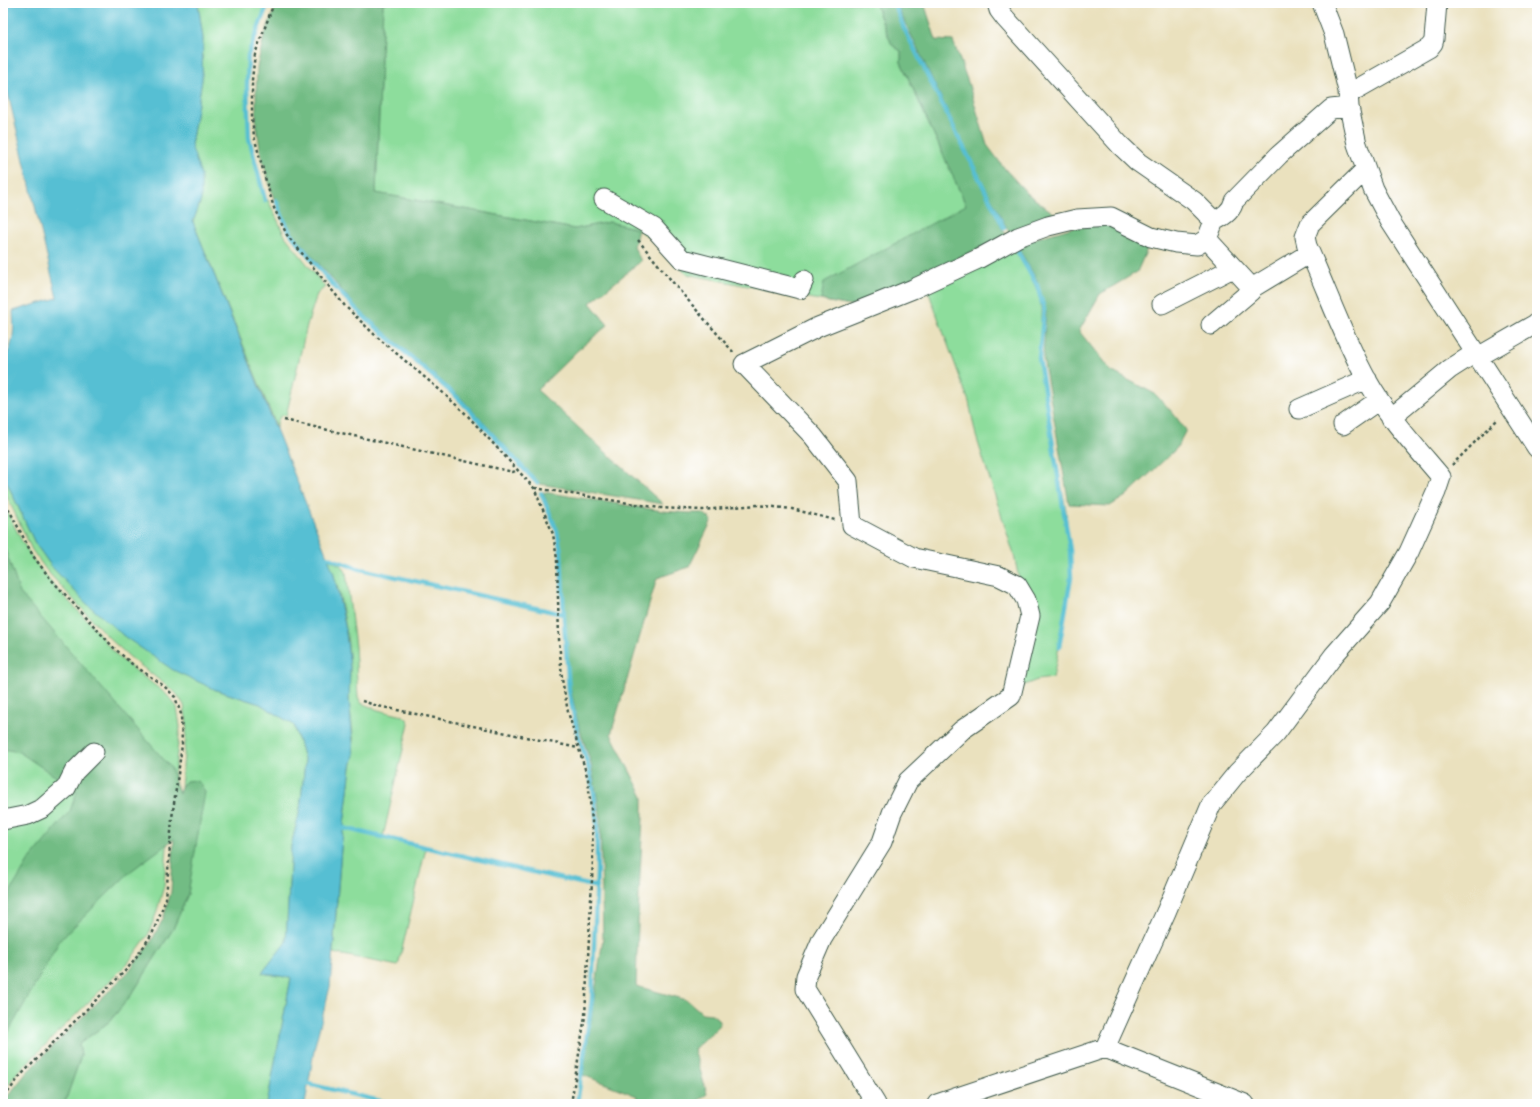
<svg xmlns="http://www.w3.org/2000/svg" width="1540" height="1107" viewBox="0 0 1540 1107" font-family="Caveat,sans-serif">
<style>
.green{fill:#8ddd9c;stroke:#568d68}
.forest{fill:#72bc84;stroke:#487c5c}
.water{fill:#57bfd3;stroke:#3b7e84}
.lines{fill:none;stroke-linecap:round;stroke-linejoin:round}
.stream{stroke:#57bfd3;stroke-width:4.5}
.minor-casing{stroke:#3d5649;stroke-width:21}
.path{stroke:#3d5649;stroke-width:2.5;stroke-dasharray:3 3;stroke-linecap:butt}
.minor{stroke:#fff;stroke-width:19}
</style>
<rect width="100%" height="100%" fill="#fff"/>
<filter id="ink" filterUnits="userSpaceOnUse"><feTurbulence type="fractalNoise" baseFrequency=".025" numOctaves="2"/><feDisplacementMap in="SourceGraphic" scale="8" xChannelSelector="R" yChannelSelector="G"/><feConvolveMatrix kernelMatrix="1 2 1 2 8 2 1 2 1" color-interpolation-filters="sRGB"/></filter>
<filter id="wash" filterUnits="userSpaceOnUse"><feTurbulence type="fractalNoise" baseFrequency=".012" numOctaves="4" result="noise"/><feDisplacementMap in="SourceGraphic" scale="16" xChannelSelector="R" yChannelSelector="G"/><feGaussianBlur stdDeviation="0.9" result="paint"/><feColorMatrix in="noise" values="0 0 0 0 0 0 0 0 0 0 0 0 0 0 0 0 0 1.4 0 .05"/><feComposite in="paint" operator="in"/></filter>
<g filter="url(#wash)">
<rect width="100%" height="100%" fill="#eae1be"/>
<path class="green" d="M198,3H268L248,55L247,86L249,138L265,200H268L285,236L325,287L317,294L307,325L286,416L283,415C277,419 277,421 277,428L193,222L201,200L191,145L202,80L203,38Z
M383,3H876L878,12L892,45L901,51V62L985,247L850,306L687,274L675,264L654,240L635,228L609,222L575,229L376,193Z
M1012,246C1023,265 1040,286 1041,310C1042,328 1038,347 1039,365L1066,510L1071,578L1070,590L1053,678L1037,680L1017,688L1029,628L1014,555L976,436L969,402L927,288Z
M3,474L35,543L52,567L216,690L260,704L294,725L305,762L300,810L291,846L286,943L262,973L291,978L267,1104H65L66,1099L81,1056L79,1044L110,1021L132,994L173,929L188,894L190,877L186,781L181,787L187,724L184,705L176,693L131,658L109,638L47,571L32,550L3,488Z
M3,504L22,541L35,562L53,585L91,624L118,657L166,694L177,707L180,727L169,820L164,886L156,914L148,935L128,963L16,1074L3,1092Z
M328,559L342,566L346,572L355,647L358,697L361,703L378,710L403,716L407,719L409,723L383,837L426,848L398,966L333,953L341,849L351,767C357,746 351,723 349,700C348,689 350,678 350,667C348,633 341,590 328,559Z"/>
<path class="forest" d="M277,3H383L376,193L575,229L609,222L638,229L634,247L641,261L590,303L608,325L578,350L537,390L663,504L540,484L461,398L358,309L294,235L284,218L277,199H274L261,155L256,122V95L257,67L264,36Z
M876,3H893L898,17L1006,236L850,306L821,300L824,282L966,205L901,62V51L892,45L878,11Z
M897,3H924L936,40L953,41L968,82L987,145L1005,169L1028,194L1060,218L1009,232L970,158L901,14Z
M1095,221L1150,242L1137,272L1100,294L1079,331L1111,371L1155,394L1172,412L1186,430L1176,449L1126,496L1110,506L1069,504L1043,357L1046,312L1037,280L1016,244Z
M543,492L663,511L689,513H703L712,520L689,567L657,578L611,734L643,797V818L639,893L636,986L687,1000L702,1013L712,1014L718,1019L720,1025L694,1049L707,1094L697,1101L698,1104H635L637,1096L583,1075L603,938L600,813L591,763L579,727L569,682L560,537Z
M3,543L20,593L171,768L179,794L181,787L186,781C198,779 200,782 205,792L188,894L173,929L132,994L110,1021L79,1044L81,1056L66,1099L65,1104H4L7,1097L28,1071L128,972L151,942L163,919L171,892L174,839L131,871L60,940L3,1042V904L29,860L70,811L77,791L19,752L3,749Z"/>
<path class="water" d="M3,3H198L203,38L202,80L191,145L201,175V200L193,222L333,571L345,625L350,667L349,699L354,755L351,767L341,849L330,987L315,1045L305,1104H267L291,978L262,973L286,942L291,846L300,810L305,762L294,725L260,704L216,690L173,670L125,637L86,603L52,567L35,543L3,474V360C15,345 14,329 13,311L57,298L3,73Z"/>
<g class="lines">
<path class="stream" d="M894,3L904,28L1004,228
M265,200L249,138L247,86L248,55L268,3
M276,200L283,218L291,234L332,284L361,314L458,398L537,483
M1015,247L1037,285L1044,309L1039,358L1070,550L1071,578L1059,647
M541,493L557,531L561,552L564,619L569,692L578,735L588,765L594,794L597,823V871L592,999L577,1104
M327,557L356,568L563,614
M339,827L597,887
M304,1083L393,1104"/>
</g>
</g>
<g filter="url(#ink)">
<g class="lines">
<g class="minor-casing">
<path id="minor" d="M997,3L999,10L1005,18L1120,145L1138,162L1194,201L1214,221
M1322,3L1334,34L1348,91L1349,107L1357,144L1373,189L1390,221L1537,448
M1348,91L1357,89L1429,48L1433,43L1434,39L1437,3
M604,199L654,228L682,259L800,289L804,280
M1207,239L1252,288L1310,253
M1162,304L1233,268
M1211,325L1251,291L1252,288
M1478,357L1537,323
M1299,409L1367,379
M1391,418L1450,369L1475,353
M1343,425L1379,400
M3,820L28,815L43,808L66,788L74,772L94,752
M1105,1048L1166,912L1211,805L1237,773L1276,733L1334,655L1380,603L1409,552L1436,492L1441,477C1415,446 1387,416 1367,380C1343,337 1327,290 1307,246L1305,237L1310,224L1366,169
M876,1104L805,989L806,976L822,939L882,842L892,813L908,781L962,730L1011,696L1030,616L1026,600L1017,585L999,576L914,558L852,525L848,481L813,436L744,364L818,327L913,289L978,259L1018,237L1048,226L1077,219L1111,217L1151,237L1176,243L1197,245L1207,239L1214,221C1223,217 1232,211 1234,201L1279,155L1331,109L1349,107
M937,1104L1105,1048L1245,1104"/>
</g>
<path class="path" d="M274,3L255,54L252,80V118L254,136L266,181L274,208L287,235L345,306L377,337L441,391L466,414L534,488L553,534L557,559L559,639L562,679L568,712L588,779L592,821L593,860L585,1016L571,1104
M638,240L680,291L734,353
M284,420L513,472L517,470
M1452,465L1498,419
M535,488L660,508L703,510L757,505L792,509L835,520
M3,498L33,556L49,577L113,647L132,664L164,686L175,697L181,714L182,745L172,818L166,899L153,932L142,949L128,968L20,1076L3,1099
M362,701L378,706L578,748"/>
<use href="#minor" class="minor"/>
</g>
</g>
<rect width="1540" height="1107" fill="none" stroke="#fff" stroke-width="16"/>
</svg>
